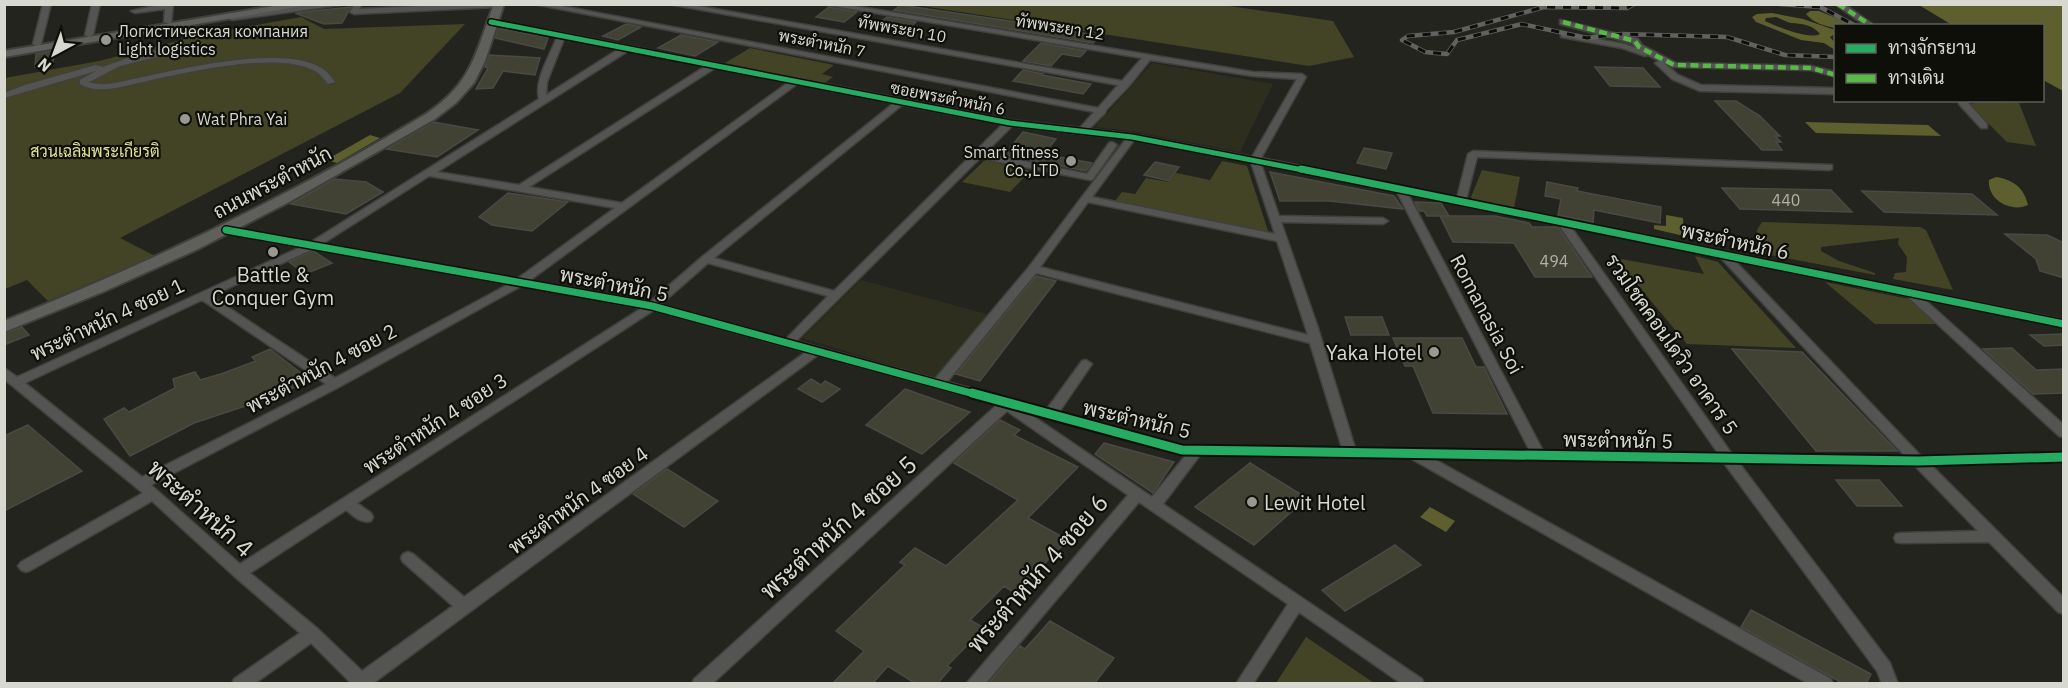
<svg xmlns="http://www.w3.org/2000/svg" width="2068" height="688" viewBox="0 0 2068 688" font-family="'IBM Plex Sans',Sarabun,sans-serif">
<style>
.built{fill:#2e2e1f}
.green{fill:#434426}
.water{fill:#5d5f2f;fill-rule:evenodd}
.building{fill:#414134;stroke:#494a45;stroke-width:1.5}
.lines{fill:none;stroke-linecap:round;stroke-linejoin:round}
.street-casing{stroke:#40403c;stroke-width:3}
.secondary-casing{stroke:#40403c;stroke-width:4}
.street{fill:#545452;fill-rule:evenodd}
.secondary{fill:#5f605c;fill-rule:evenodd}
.rail-casing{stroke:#61625f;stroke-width:4.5}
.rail{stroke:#0f0f0a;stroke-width:3;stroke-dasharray:8;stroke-linecap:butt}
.quiet{stroke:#58b947;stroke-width:4.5;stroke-dasharray:8 4.5;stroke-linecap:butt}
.cycleway-far2-casing{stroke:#0f0f0a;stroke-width:8}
.cycleway-far1-casing{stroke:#0f0f0a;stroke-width:10}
.cycleway-casing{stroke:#0f0f0a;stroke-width:13}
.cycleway-far2{stroke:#26ab63;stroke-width:5}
.cycleway-far1{stroke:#26ab63;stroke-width:7}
.cycleway{stroke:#26ab63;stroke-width:9}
.poi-dot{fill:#989992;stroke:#0f0f0a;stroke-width:2}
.labels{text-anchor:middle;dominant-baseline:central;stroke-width:4.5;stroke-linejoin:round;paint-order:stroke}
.far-street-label{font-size:16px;fill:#d7d8d0;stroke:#0f0f0a}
.far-poi-label{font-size:16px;fill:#d7d8d0;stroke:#0f0f0a;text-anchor:start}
.far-park-label{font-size:16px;fill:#dee190;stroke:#0f0f0a}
.number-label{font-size:16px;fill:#b2b2a9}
.street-label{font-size:20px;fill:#d7d8d0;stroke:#0f0f0a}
.poi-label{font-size:20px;fill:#d7d8d0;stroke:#0f0f0a}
.near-street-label{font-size:24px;fill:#d7d8d0;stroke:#0f0f0a}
</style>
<rect width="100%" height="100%" fill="#24241f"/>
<path class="built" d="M1152,63L1273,84L1240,152L1131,131L1095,127Z
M861,280L990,315L938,379L802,338Z"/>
<path class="green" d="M916,5L1216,4L1333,21L1354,57L1309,66Z
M301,17L324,29L465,24L400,93L120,238L155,256L48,301L27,280L5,289V78L99,61L201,35Z
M750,48L834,65L822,74L833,77L823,84L725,63Z
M1983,101L2019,103L2036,146L2007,142L1969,104Z
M985,160L1030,171L1010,192L962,182Z
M1222,161L1247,166L1269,234L1115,201L1122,192L1135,194L1146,178L1169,182L1176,173L1210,180Z
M1482,170L1520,177L1514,208L1472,199L1471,197Z
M1762,222L1920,227L1926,230L1953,290L1893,279L1895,273L1906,272L1907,257L1898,244L1899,238L1821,247V251L1839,261L1875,273V275L1760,253L1757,230Z
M1695,256L1718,262L1796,348L1687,344L1615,258L1704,274Z
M1825,282L1909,299L1937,324H1875Z
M1306,637L1374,683H1276Z"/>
<path class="water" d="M1919,5H2063V91L2043,80L2042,26L1952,25Z
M1810,11H1819L1853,25L1836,26L1835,28C1825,26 1813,23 1806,14Z
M1772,13L1803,19L1835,30V34L1830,37L1835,43V50L1824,43L1801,40L1756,22L1752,17L1757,14ZM1776,17C1781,19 1786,22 1791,23C1802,24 1812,24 1820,34C1809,40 1778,27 1765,21L1766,18Z
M1805,122L1928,125L1941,136L1816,133Z
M370,135L380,138L337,163L326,160Z
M1996,177C2014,180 2024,188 2028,205C2011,213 1987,200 1989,180Z
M1666,215L1683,218L1684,236L1654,229V225L1666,226Z
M1430,507L1455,521L1446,532L1420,517Z"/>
<path class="building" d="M901,5L1023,23L1100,36L1093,43L894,10Z
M351,7L342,23L324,24L295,13Z
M829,7L857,12L844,22L816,17Z
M887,17L916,22L904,32L874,27Z
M626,24L641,27L618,40L603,36Z
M498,28L548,38L544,49L495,38Z
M681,35L718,42L695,56L658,48Z
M1041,43L1086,51L1080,57L1062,54L1051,66L1023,61Z
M54,51L53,64L35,67L36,54Z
M489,55L540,58L535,75L503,71L493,88L476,89L488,68L485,67Z
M1595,67L1643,68L1660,87L1610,86Z
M1023,70L1043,74L1042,75L1091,84L1083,94L1013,81Z
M1715,101H1736L1760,116L1780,136H1775L1781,142H1776L1782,150H1762Z
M433,122L478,130L437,157L387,149Z
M1023,132L1056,139L1044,154L1092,163L1086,171L1004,155Z
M1364,148L1392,153L1386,169L1357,163Z
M1155,162L1179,167L1169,181L1144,175Z
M1270,172L1394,196L1403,209L1330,201H1280Z
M334,179L366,182L383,192L346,214L291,204Z
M1547,182L1578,188L1577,191L1661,207L1660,223L1594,210L1593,222L1558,215L1561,199L1545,196Z
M1722,188L1831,190L1852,212L1740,209Z
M1862,191L1972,194L1997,215L1884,212Z
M508,193L568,202L532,231L492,225L479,217Z
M1415,202L1441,203L1449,216H1427L1424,211H1419Z
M1440,216H1495L1529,223L1532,227H1558L1592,277H1535L1514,243L1453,242Z
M2005,234L2047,235L2064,243V278L2040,271L2036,259Z
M313,251L332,263L305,274L289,262Z
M1036,276L1056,281L980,381L956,374Z
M1345,317H1382L1389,335H1351Z
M22,327L29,335L4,345V334Z
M2064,334V345L2044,346L2030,335Z
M1393,338H1462L1476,367H1484L1507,414L1433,413L1413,366H1405Z
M2012,348L2036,370L2064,369V393L2033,394L1983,349Z
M270,349L310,380L276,396L194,423L130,456L104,419L124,408L129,412L175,388L173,379L195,372L200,380L221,374L256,361L252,357Z
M1732,349L1802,352L1897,451H1816Z
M811,379L821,385L825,381L840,389L822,402L798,389Z
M905,389L970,412L922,454L866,425Z
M1000,420L1020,430L1014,435L1078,467L1028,518L1068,540L1015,593L1004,586L970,620L984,628L947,666L951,668L937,684H916L888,666L872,684H832L864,651L836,631L905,565L900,562L915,548L946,566L1018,500L954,463Z
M28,425L82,471L4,511V436Z
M1104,443L1174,462L1153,493L1095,454Z
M1250,463L1307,498L1254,545L1195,507Z
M667,469L718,501L684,527L633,494Z
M1836,480H1879L1902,506H1857Z
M1395,545L1421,565L1345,611L1322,590Z
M1751,610L1871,674L1866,684H1844L1741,627Z
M1050,621L1114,658L1094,684H988L1020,646L1025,649Z"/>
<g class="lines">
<g class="street-casing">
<path id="street" d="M43,4H51L41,44L37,46L33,44Z
M92,4H100L93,35L89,37L85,35Z
M164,4H173L171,24L164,22L165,9L135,13L131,11Z
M315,4H347L232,20L228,18L232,16Z
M355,4H362L359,9L463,4L502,5L498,7L354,14L350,12Z
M534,4H551L1098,108L1118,85L669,4H687L1122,81L1142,58L822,4H842L1253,72L1302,74L1306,77L1261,158L1457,198L1468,154L1473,151L1832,165V169L1829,170L1477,157L1466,200L2064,320V327L1924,299L2064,425V437L2059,436L1907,296L1734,260L1921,456L2064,452V462L1931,465L2064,598V614L2058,612L1989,542L1901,543L1896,542L1894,538L1896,534L1901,533L1978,531L1915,466L1739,463L1890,663L1898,684H1882L1877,671L1724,463L1432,458L1831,679L1833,684H1809L1410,458L1200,455L1163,504L1422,679L1424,684H1402L1299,612L1253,684H1236L1288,604L1139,502L985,684H966L1128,495L1007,411L712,684H692L694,679L998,404L818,355L372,684H352L311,643L254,684H232L234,679L300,633L234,576L152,501L31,570L26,572L21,570L18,566L21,562L143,493L4,379V368L17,377L301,247L226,233L222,232L221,230L222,228L311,242L539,99C534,80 550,56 557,37L491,24L487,22L488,20L562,33L1010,120L1080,128L1094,112ZM564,39L619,49L546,95L547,82ZM628,51L706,66L519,185L437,172ZM1150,60L1253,76L1297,79L1252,157L1132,134L1089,129L1105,113L1106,110L1129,86ZM715,68L789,82L622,203L529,187ZM797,84L894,103L702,257L650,302L529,281ZM902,105L1003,124L834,291L714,258ZM1012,126L1126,139L1029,267L935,379L796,341L980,158L1090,180L1093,179L1117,145L1112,142L1109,143L1087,174L985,153ZM1134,140L1251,162L1275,234L1092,197ZM1261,164L1397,192L1530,451L1355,448L1318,328L1281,222L1383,224L1388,221L1383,218L1279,216ZM429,176L615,208L517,279L322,244ZM1408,194L1559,225L1718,453L1543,451ZM1088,202L1277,241L1308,335L1040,267ZM1571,227L1720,257L1905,456L1732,454ZM313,249L509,284L335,378L211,296ZM708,263L828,296L786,339L660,305ZM1036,273L1310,343L1342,448L1182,445L1059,412L1092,364L1086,360L1082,361L1047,409L947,382ZM521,286L642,308L240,564L151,485L339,387ZM202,300L326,384L142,477L25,383ZM654,310L806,352L464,597L413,554L408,552L403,554L401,558L403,562L453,606L362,671L318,629L250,573L346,510C354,516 361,524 371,521L373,517L371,513L357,503ZM1027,412L1182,455H1186L1152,497Z
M1835,4H1844L1875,26H1866Z
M1560,20L1638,39L1642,45L1676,63L1811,66L1836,72V77L1811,70L1674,67L1664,63L1678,75L1701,85L1836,88V94L1700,91L1672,79L1655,63L1659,61L1648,55L1645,56L1622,48L1561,37V33H1564L1624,44L1635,48L1632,43L1560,24Z
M180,46H183V50L120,66L89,82C105,88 126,80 143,77C184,68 287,44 323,69C328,72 332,78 335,82L328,84C324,79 320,74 315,71C278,50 184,73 143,82C124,86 97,95 80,84V80L96,71L4,98V93L25,85L96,65L103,67L139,54Z
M1959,100H1974L1968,103L1987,124V128H1981L1959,104Z"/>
</g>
<g class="secondary-casing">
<path id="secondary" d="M286,4H314L4,57V51Z
M494,4H504L485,61L474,83L456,103L435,119L289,202L198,249L105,291L4,332V321C150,263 292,195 426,114C473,82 475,54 494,4Z"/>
</g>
<use href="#street" class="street"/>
<use href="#secondary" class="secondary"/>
<g class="rail-casing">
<path id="rail" d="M1634,4L1627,8L1544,7L1454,32L1408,36L1402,40L1425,52L1447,54L1457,40L1522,24L1587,38L1622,34L1727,37L1785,55L1836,57
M1780,4L1820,7L1856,26"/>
</g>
<use href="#rail" class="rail"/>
<path class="quiet" d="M1838,4L1872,26
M1563,22L1635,41L1639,47L1674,65L1811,68L1836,75"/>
<g class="cycleway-far2-casing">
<path id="cycleway-far2" d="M491,22L1010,123L1132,137L1308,171"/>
</g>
<g class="cycleway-far1-casing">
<path id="cycleway-far1" d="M1301,169L2064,324
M226,230L652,306L978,395"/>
</g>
<g class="cycleway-casing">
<path id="cycleway" d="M972,393L1182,450L1918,461L2064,457"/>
</g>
<use href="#cycleway-far2" class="cycleway-far2"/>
<use href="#cycleway-far1" class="cycleway-far1"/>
<use href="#cycleway" class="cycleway"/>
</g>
<g class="poi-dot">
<circle cx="106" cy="40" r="6"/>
<circle cx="185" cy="119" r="6"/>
<circle cx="1071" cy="161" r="6"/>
<circle cx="273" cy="252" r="6"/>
<circle cx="1434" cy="352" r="6"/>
<circle cx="1252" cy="502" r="6"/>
</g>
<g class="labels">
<g class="far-street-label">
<text transform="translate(1060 27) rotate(9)">ทัพพระยา 12</text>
<text transform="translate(902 29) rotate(10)">ทัพพระยา 10</text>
<text transform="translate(822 43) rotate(11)">พระตำหนัก 7</text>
<text transform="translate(948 98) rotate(11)">ซอยพระตำหนัก 6</text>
</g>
<g class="far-poi-label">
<text x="118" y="31">Логистическая компания<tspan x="118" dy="18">Light logistics</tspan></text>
<text x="197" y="119">Wat Phra Yai</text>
<text x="1059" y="152" text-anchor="end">Smart fitness<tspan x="1059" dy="18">Co.,LTD</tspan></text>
</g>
<g class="far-park-label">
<text x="95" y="151">สวนเฉลิมพระเกียรติ</text>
</g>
<g class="number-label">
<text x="1786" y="200">440</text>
<text x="1554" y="261">494</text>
</g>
<g class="street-label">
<text transform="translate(272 182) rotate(-28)">ถนนพระตำหนัก</text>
<text transform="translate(1735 241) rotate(12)">พระตำหนัก 6</text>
<text transform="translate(614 284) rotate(11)">พระตำหนัก 5</text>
<text transform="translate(1487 314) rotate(62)">Romanasia Soi</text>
<text transform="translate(107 319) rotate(-25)">พระตำหนัก 4 ซอย 1</text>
<text transform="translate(1672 344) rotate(55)">รวมโชคคอนโดวิว อาคาร 5</text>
<text transform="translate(321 368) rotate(-28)">พระตำหนัก 4 ซอย 2</text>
<text transform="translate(1137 419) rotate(13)">พระตำหนัก 5</text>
<text transform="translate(435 423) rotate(-33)">พระตำหนัก 4 ซอย 3</text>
<text transform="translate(1618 440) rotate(1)">พระตำหนัก 5</text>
<text transform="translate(578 500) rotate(-36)">พระตำหนัก 4 ซอย 4</text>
</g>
<g class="poi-label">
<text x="273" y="274">Battle &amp;<tspan x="273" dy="23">Conquer Gym</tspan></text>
<text x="1422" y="352" text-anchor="end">Yaka Hotel</text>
<text x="1264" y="502" text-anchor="start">Lewit Hotel</text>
</g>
<g class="near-street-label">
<text transform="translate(201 508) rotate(42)">พระตำหนัก 4</text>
<text transform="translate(838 527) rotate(-42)">พระตำหนัก 4 ซอย 5</text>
<text transform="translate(1037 573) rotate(-49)">พระตำหนัก 4 ซอย 6</text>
</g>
</g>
<rect width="2068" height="688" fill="none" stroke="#d7d8d0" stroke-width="12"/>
<rect x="1834" y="24" width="210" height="78" fill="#0f0f0a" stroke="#5f5f59" stroke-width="1.5"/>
<rect x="1846" y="44" width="30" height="9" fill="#26ab63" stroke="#5f5f59" stroke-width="1.5"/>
<text x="1888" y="54" font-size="18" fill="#d7d8d0">ทางจักรยาน</text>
<rect x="1846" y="74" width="30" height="9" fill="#58b947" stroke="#5f5f59" stroke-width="1.5"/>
<text x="1888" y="84" font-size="18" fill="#d7d8d0">ทางเดิน</text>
<g transform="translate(54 54) rotate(221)" stroke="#0f0f0a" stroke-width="4.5" paint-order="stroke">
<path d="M0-4.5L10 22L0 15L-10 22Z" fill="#d7d8d0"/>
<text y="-9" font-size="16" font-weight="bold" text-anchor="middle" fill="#d7d8d0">N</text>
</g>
</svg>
